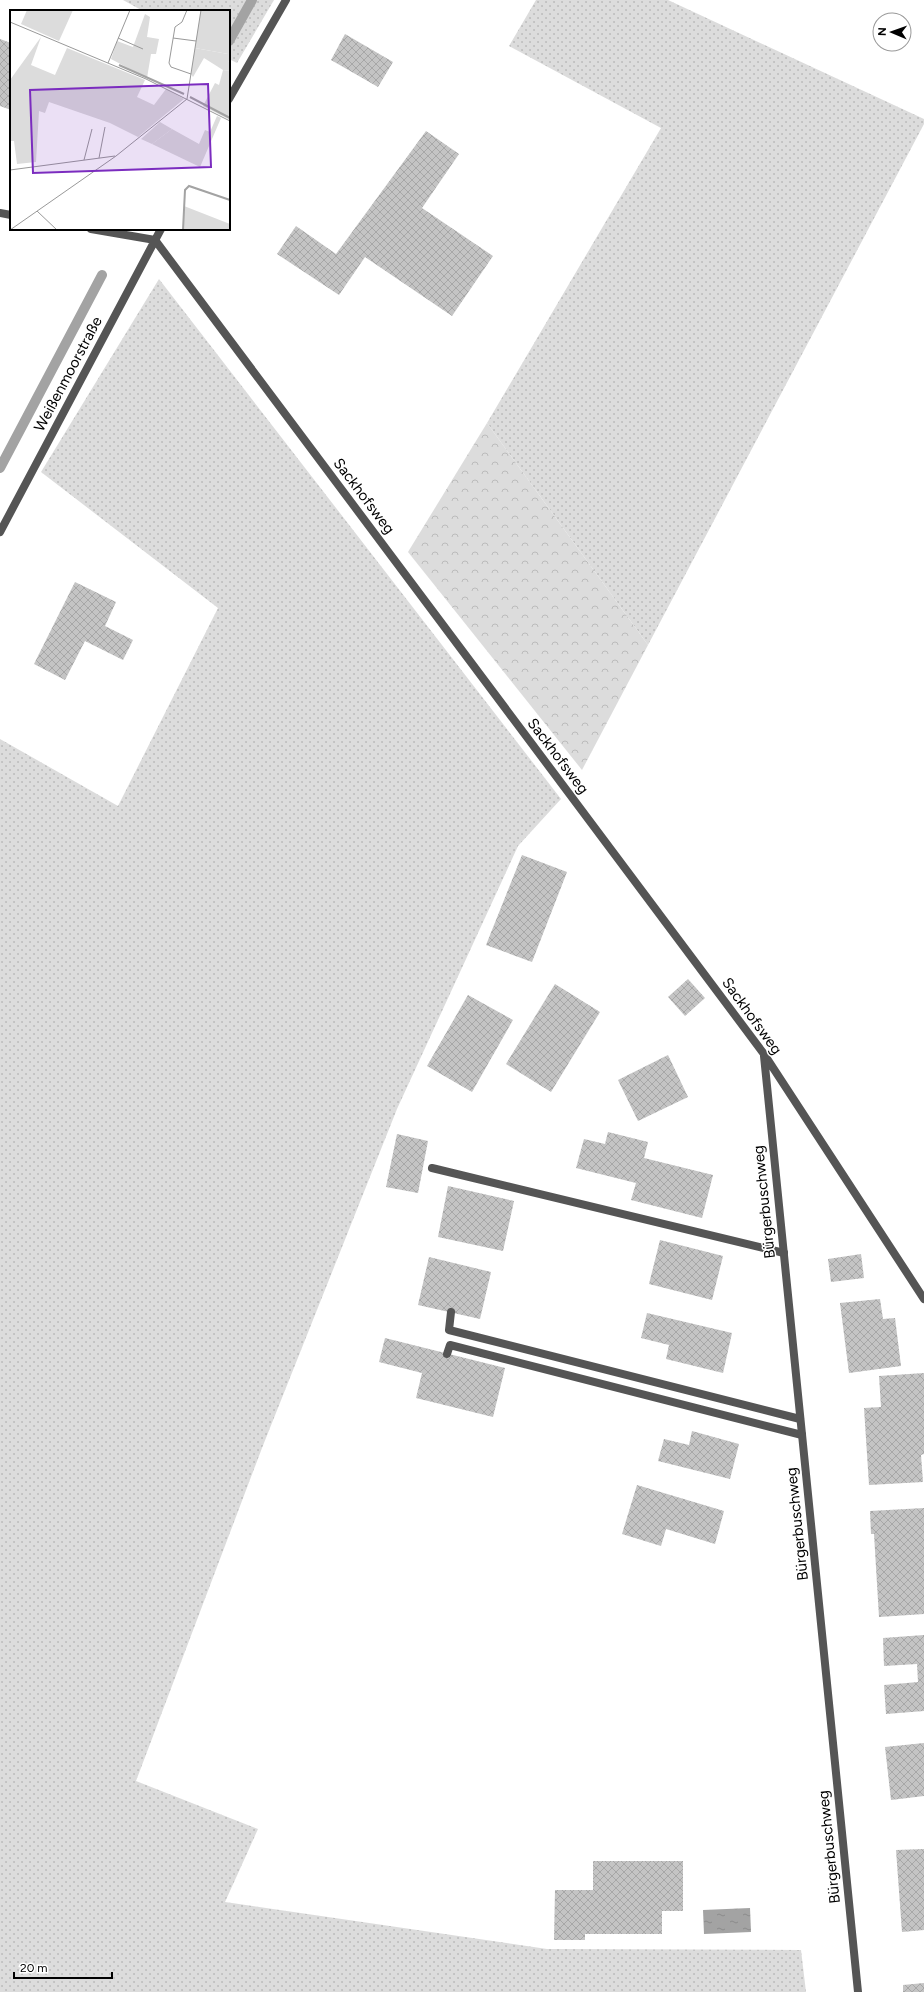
<svg xmlns="http://www.w3.org/2000/svg" width="924" height="1992" viewBox="0 0 924 1992" font-family="Figtree,sans-serif">
<style>
.grass{fill:url(#grass-dots)}
.forest{fill:url(#forest-crowns)}
.water{fill:url(#water-ripples)}
.lines{fill:none;stroke-linecap:round;stroke-linejoin:round}
.stream{stroke:#a3a3a3;stroke-width:10}
.building{fill:url(#building-cross-hatch)}
.service{stroke:#555;stroke-width:8}
.minor{stroke:#555;stroke-width:8}
.labels{text-anchor:middle;dominant-baseline:central;stroke-width:3;stroke-linejoin:round;paint-order:stroke}
.street-label{font-size:15px;fill:#000;stroke:#fff}
.inset-river{fill:none;stroke:#a3a3a3;stroke-width:2}
.inset-road{fill:none;stroke:#999;stroke-width:1}
.view{fill:#7b2cbf;fill-opacity:0.15;stroke:#7b2cbf;stroke-width:2}
.inset-edge{fill:none;stroke:#000;stroke-width:2}
</style>
<defs>
<pattern id="grass-dots" width="8" height="8" patternUnits="userSpaceOnUse"><rect width="8" height="8" fill="#dcdcdc"/><path d="M2 2h.1M6 6h.1" fill="none" stroke="#bbb" stroke-width="1.8" stroke-linecap="round"/></pattern>
<pattern id="forest-crowns" width="20" height="18" patternUnits="userSpaceOnUse"><rect width="20" height="18" fill="#dcdcdc"/><path d="M2 6a3 3 0 1 1 6 0M12 15a3 3 0 1 1 6 0" fill="none" stroke="#bbb"/></pattern>
<pattern id="water-ripples" width="26" height="14" patternUnits="userSpaceOnUse"><rect width="26" height="14" fill="#a3a3a3"/><path d="M2 4q2-2 4 0t4 0M15 11q2-2 4 0t4 0" fill="none" stroke="#8b8b8b"/></pattern>
<pattern id="building-cross-hatch" width="8" height="8" patternUnits="userSpaceOnUse"><rect width="8" height="8" fill="#c4c4c4"/><path d="M0 0l8 8M0 8l8-8" fill="none" stroke="#a7a7a7"/></pattern>
</defs>
<rect width="100%" height="100%" fill="#fff"/>
<path class="grass" d="M123,0H274L237,63L229,59V11H143Z
M536,0H668L924,119V124L648,645L487,423L661,128L509,46Z
M159,279L561,799L518,846L397,1109L262,1448L136,1781L258,1829L225,1902L547,1949L801,1950L806,1992H0V739L118,806L218,608L41,472Z"/>
<path class="forest" d="M487,423L648,645L582,770L408,552Z"/>
<path class="water" d="M750,1908L751,1932L704,1934L703,1910Z"/>
<g class="lines">
<path class="stream" d="M229,41L252,0
M0,468L102,275"/>
</g>
<path class="building" d="M345,34L393,62L378,87L331,60Z
M0,39L11,43V110L0,106Z
M426,131L459,154L422,208L493,256L452,316L365,257L339,295L277,254L296,226L336,254Z
M75,582L116,602L105,626L133,640L123,660L85,641L65,680L34,664Z
M522,855L567,872L532,962L486,945Z
M688,979L705,998L685,1016L668,997Z
M555,984L600,1012L551,1092L506,1064Z
M468,995L513,1020L472,1092L427,1066Z
M668,1055L688,1097L638,1121L618,1080Z
M608,1132L648,1142L644,1158L713,1175L702,1218L631,1200L636,1183L576,1168L584,1139L605,1144Z
M397,1134L428,1141L418,1193L386,1187Z
M448,1186L514,1201L503,1251L438,1237Z
M660,1240L723,1256L712,1300L649,1284Z
M861,1254L864,1278L831,1282L828,1259Z
M429,1257L491,1272L480,1319L418,1305Z
M880,1299L883,1319L895,1318L901,1366L849,1373L840,1303Z
M647,1313L732,1333L723,1373L666,1359L669,1345L641,1338Z
M385,1338L505,1368L493,1417L416,1398L422,1373L379,1362Z
M924,1373V1454L921,1455L923,1482L869,1485L864,1408L881,1407L879,1376Z
M692,1431L739,1444L730,1479L658,1461L664,1439L689,1445Z
M637,1485L724,1511L715,1544L666,1529L661,1546L622,1534Z
M924,1508V1614L879,1617L874,1534H871L870,1511Z
M924,1635V1711L886,1714L884,1685L918,1682L917,1664L884,1666L883,1638Z
M924,1743V1796L891,1800L885,1747Z
M924,1849V1930L902,1932L896,1850Z
M593,1861H683V1911H662V1934H585V1940H554L555,1890H593Z
M924,1983V1992H903V1985Z"/>
<g class="lines">
<path class="service" d="M432,1168L784,1253
M451,1312L449,1330L800,1419
M447,1354L450,1345L802,1435"/>
<path class="minor" d="M229,99L286,0
M0,213L11,215
M91,229L155,240
M155,240L764,1054L924,1299
M0,532L161,229
M764,1056L858,1992"/>
</g>
<g class="labels">
<g class="street-label">
<text transform="translate(68 374) rotate(-62)">Weißenmoorstraße</text>
<text transform="translate(364 496) rotate(53)">Sackhofsweg</text>
<text transform="translate(558 756) rotate(53)">Sackhofsweg</text>
<text transform="translate(752 1016) rotate(54)">Sackhofsweg</text>
<text transform="translate(764 1202) rotate(-96)">Bürgerbuschweg</text>
<text transform="translate(797 1524) rotate(-96)">Bürgerbuschweg</text>
<text transform="translate(829 1847) rotate(-96)">Bürgerbuschweg</text>
</g>
</g>
<g transform="translate(10 10)">
<rect width="220" height="220" fill="#fff"/>
<path d="M191,0H220V51H217L218,44L185,38ZM31,27L21,55L45,65L57,38L135,70L127,87L144,95L156,79L174,89L128,127L100,113L39,92L35,103L29,101L26,152L7,154L4,131H0V70ZM213,60L220,61V110L193,96L205,73L209,75ZM207,106L211,108L190,157L142,134L162,119L189,134L195,120L200,122ZM174,196L220,214V220H173Z" fill="#dcdcdc"/>
<path d="M17,0H63L49,31L11,14ZM135,4L140,7L137,27L149,29L146,44H141L137,68L101,49L107,31L123,37ZM185,38L218,44L220,61L213,60L194,48L183,67L181,64ZM150,112L162,119L142,134L131,129Z" fill="#dcdcdc"/>
<path class="inset-river" d="M109,55L174,84M180,87L220,108M173,220L175,180L179,176L220,190"/>
<path class="inset-road" d="M177,0L172,12L165,17L159,53L161,57L181,64M0,12L136,69L220,111M108,28L133,39M163,28L186,31M98,53L120,0M177,89L191,0M89,148L95,117M74,150L82,119M0,160L105,146M27,201L47,220M0,220L106,146L177,89"/>
<path class="view" d="M198,74L201,157L23,163L20,80Z"/>
<rect width="220" height="220" class="inset-edge"/>
</g>
<g transform="translate(892 32) rotate(272)"><circle r="19" fill="#ffffff" stroke="#999999"/>
<path d="M0-3L7 15L0 10L-7 15Z" fill="#000000"/>
<text y="-6" font-size="11" font-weight="bold" text-anchor="middle" fill="#000000">N</text>
</g>
<path d="M14 1972v6h98v-6" fill="none" stroke="#000000" stroke-width="2"/>
<text x="20" y="1972" font-size="12" fill="#000000" stroke="#ffffff" stroke-width="3" paint-order="stroke">20 m</text>
</svg>
